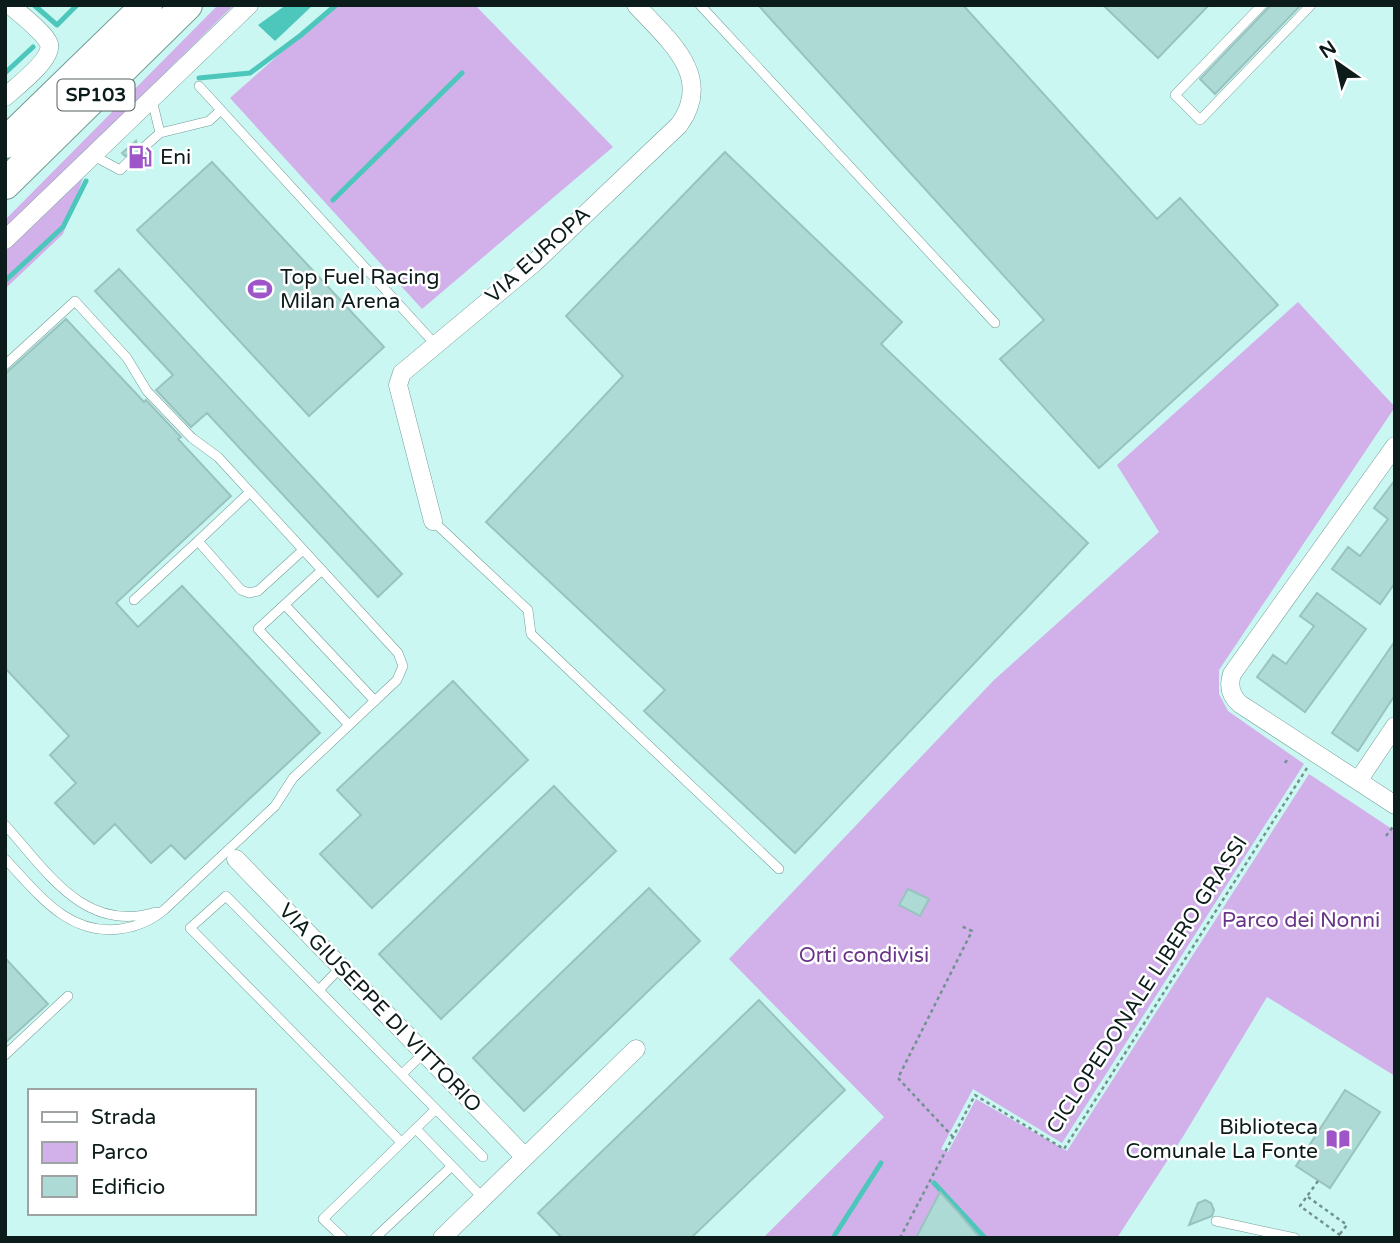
<svg xmlns="http://www.w3.org/2000/svg" width="1400" height="1243" viewBox="0 0 1400 1243" font-family="'Varela Round',sans-serif">
<style>
.green{fill:#d2b0ea}
.water{fill:#4dc6bc}
.lines{fill:none;stroke-linecap:round;stroke-linejoin:round}
.stream{stroke:#4dc6bc;stroke-width:5}
.building{fill:#aedad5;stroke:#98c3be;stroke-width:2}
.service-casing{stroke:#739d98;stroke-width:10}
.minor-casing{stroke:#739d98;stroke-width:19}
.trunk-casing{stroke:#739d98;stroke-width:32}
.path{stroke:#72928e;stroke-width:2.5;stroke-dasharray:3.5 3.5;stroke-linecap:butt}
.service{stroke:#fff;stroke-width:9}
.minor{stroke:#fff;stroke-width:18}
.trunk{stroke:#fff;stroke-width:30}
.labels{text-anchor:middle;dominant-baseline:central;stroke-width:5;stroke-linejoin:round;paint-order:stroke}
.shield{fill:#fff;stroke:#54605f;stroke-width:2}
.shield-label{font-size:19px;font-weight:bold;fill:#0b1c1a}
.poi-label{font-size:21px;fill:#0b1c1a;stroke:#fff;text-anchor:start}
.street-label{font-size:21px;fill:#0b1c1a;stroke:#fff}
.park-label{font-size:21px;fill:#693588;stroke:#fff}
</style>
<rect width="100%" height="100%" fill="#caf7f2"/>
<path class="green" d="M218,5H234L76,160L5,235V220Z
M335,5H475L613,147L422,309L230,98Z
M83,178L63,234L5,289V250Z
M1298,302L1395,407L1219,670V694L1228,711L1304,764L1062,1143L973,1089L941,1149L948,1152L976,1099L1067,1151L1309,774L1395,831V1076L1267,997L1184,1135L1117,1238H980L940,1192L916,1238H763L884,1117L729,959L994,680L1159,532L1117,465Z"/>
<path class="water" d="M286,5H313L275,41L258,25Z"/>
<g class="lines">
<path class="stream" d="M34,5L57,25L77,5
M5,73L33,47
M199,78L250,73L301,35L336,5
M333,200L462,73
M5,281L63,227L86,181
M934,1183L985,1238
M833,1238L881,1163"/>
</g>
<path class="building" d="M758,5H963L1157,219L1180,198L1278,305L1099,468L1000,359L1044,320Z
M1103,5H1209L1158,58Z
M1271,5H1301L1215,94L1200,79Z
M136,141L138,153H147L150,157L136,169L134,166L136,162L134,157L130,154L125,156L122,153Z
M725,152L902,322L881,344L1088,543L795,853L644,711L665,690L486,522L623,376L566,316Z
M212,162L384,347L309,416L137,230Z
M119,269L402,574L378,597L207,413L191,427L156,390L173,375L95,291Z
M66,319L144,402L146,400L181,437L178,439L231,496L116,603L138,627L182,586L320,733L185,859L171,845L151,863L115,824L94,844L55,803L76,783L50,755L69,736L5,668V374Z
M1395,480V583L1380,604L1332,569L1348,547L1360,556L1388,519L1374,508Z
M1317,593L1366,629L1305,712L1257,677L1273,655L1286,664L1314,626L1300,616Z
M1395,641V695L1358,751L1332,733Z
M453,681L528,760L372,908L320,854L361,815L337,790Z
M554,786L616,851L441,1019L379,954Z
M649,888L700,941L524,1111L473,1058Z
M908,889L929,899L920,916L899,905Z
M5,958L48,1004L5,1043Z
M759,1000L845,1090L691,1238H562L538,1213Z
M1345,1090L1380,1112L1330,1188L1296,1166Z
M940,1192L959,1213L980,1238H916Z
M1205,1200L1211,1203L1214,1210L1212,1216L1189,1225L1198,1203Z"/>
<g class="lines">
<g class="service-casing">
<path id="service" d="M700,5L995,323
M1262,5L1175,95L1200,120L1311,5
M199,86L435,344
M160,133L209,121L221,110
M143,148L160,133L152,100
M94,156L120,170L129,161
M5,365L75,301L127,358L147,391L192,438L218,457L398,653L403,666L397,680L293,778L275,806L164,910C151,921 136,927 120,929C67,936 37,892 5,859
M250,492L198,541L241,590L249,593L258,591L303,550
M433,521L528,610L531,634L779,869
M322,570L258,629L349,725
M134,600L198,541
M285,605L375,701
M5,825C47,871 84,934 156,912
M319,990L341,967
M5,1055L68,996
M402,1074L424,1053
M416,1129L483,1198
M401,1142L190,928L226,896L483,1157
M1216,1221L1295,1238
M343,1238L323,1219L436,1109
M375,1238L452,1166"/>
</g>
<g class="minor-casing">
<path id="minor" d="M5,97C16,87 53,59 49,44C45,33 19,13 10,5
M5,240L249,5
M1395,446L1232,674C1228,686 1231,696 1240,704L1395,805
M433,521L398,385L402,373L534,263L679,125C715,76 667,39 636,5
M1358,781L1395,726
M236,859L525,1157
M442,1238L636,1049"/>
</g>
<g class="trunk-casing">
<path id="trunk" d="M5,143L147,5
M5,184L187,5"/>
</g>
<path class="path" d="M1285,763L1289,757
M1386,836L1395,824
M953,1137L898,1078L972,931L961,926
M1318,1181L1300,1206L1344,1238
M1308,1197L1347,1225L1340,1234
M900,1238L975,1095L1064,1149L1307,768"/>
<use href="#service" class="service"/>
<use href="#minor" class="minor"/>
<use href="#trunk" class="trunk"/>
</g>
<defs>
<g id="fuel-bare" transform="scale(1.89)"><path d="M-5.5-6h7V0h2V4h1.3V-2.5L3-4.5l.8-.8L6-3V5H2.5V1h-1V6h-7ZM-4.2-4.7v3.2H.2V-4.7Z" fill="#9d55c8" stroke="#fff" stroke-width="2.5" paint-order="stroke"/></g>
<g id="stadium-bare" transform="scale(1.89)"><path d="M0-5a6.5 5 0 1 0 0 10a6.5 5 0 1 0 0-10ZM-3.5-1.8h7v3.6h-7Z" fill="#9d55c8" stroke="#fff" stroke-width="2.5" paint-order="stroke"/></g>
<g id="library-bare" transform="scale(1.89)"><path d="M-6-4Q-3-5.5-.7-3.5V5Q-3 3-6 4ZM6-4Q3-5.5 .7-3.5V5Q3 3 6 4Z" fill="#9d55c8" stroke="#fff" stroke-width="2.5" paint-order="stroke"/></g>
</defs>
<g fill-rule="evenodd">
<use href="#fuel-bare" x="140" y="157"/>
<use href="#stadium-bare" x="260" y="289"/>
<use href="#library-bare" x="1338" y="1139"/>
</g>
<g class="labels">
<rect class="shield" x="57.5" y="79.5" width="77" height="31" rx="5"/>
<g class="shield-label">
<text x="96" y="95">SP103</text>
</g>
<g class="poi-label">
<text x="160" y="157">Eni</text>
<text x="280" y="277">Top Fuel Racing<tspan x="280" dy="24">Milan Arena</tspan></text>
<text x="1318" y="1127" text-anchor="end">Biblioteca<tspan x="1318" dy="24">Comunale La Fonte</tspan></text>
</g>
<g class="street-label">
<text transform="translate(538 255) rotate(-42)">VIA EUROPA</text>
<text transform="translate(1147 985) rotate(-57)">CICLOPEDONALE LIBERO GRASSI</text>
<text transform="translate(380 1008) rotate(46)">VIA GIUSEPPE DI VITTORIO</text>
</g>
<g class="park-label">
<text x="1301" y="920">Parco dei Nonni</text>
<text x="864" y="955">Orti condivisi</text>
</g>
</g>
<rect width="1400" height="1243" fill="none" stroke="#0b1c1a" stroke-width="14"/>
<rect x="28" y="1089" width="228" height="126" fill="#ffffff" stroke="#9da4a3" stroke-width="2"/>
<rect x="42" y="1112" width="35" height="10" fill="#ffffff" stroke="#9da4a3" stroke-width="2"/>
<text x="91" y="1124" font-size="21" fill="#0b1c1a">Strada</text>
<rect x="42" y="1142" width="35" height="21" fill="#d2b0ea" stroke="#9da4a3" stroke-width="2"/>
<text x="91" y="1159" font-size="21" fill="#0b1c1a">Parco</text>
<rect x="42" y="1176" width="35" height="21" fill="#aedad5" stroke="#9da4a3" stroke-width="2"/>
<text x="91" y="1194" font-size="21" fill="#0b1c1a">Edificio</text>
<g transform="translate(1337 63) rotate(326)" stroke="#ffffff" stroke-width="5" paint-order="stroke">
<path d="M0-5L12 26L0 18L-12 26Z" fill="#0b1c1a"/>
<text y="-10" font-size="19" font-weight="bold" text-anchor="middle" fill="#0b1c1a">N</text>
</g>
</svg>
